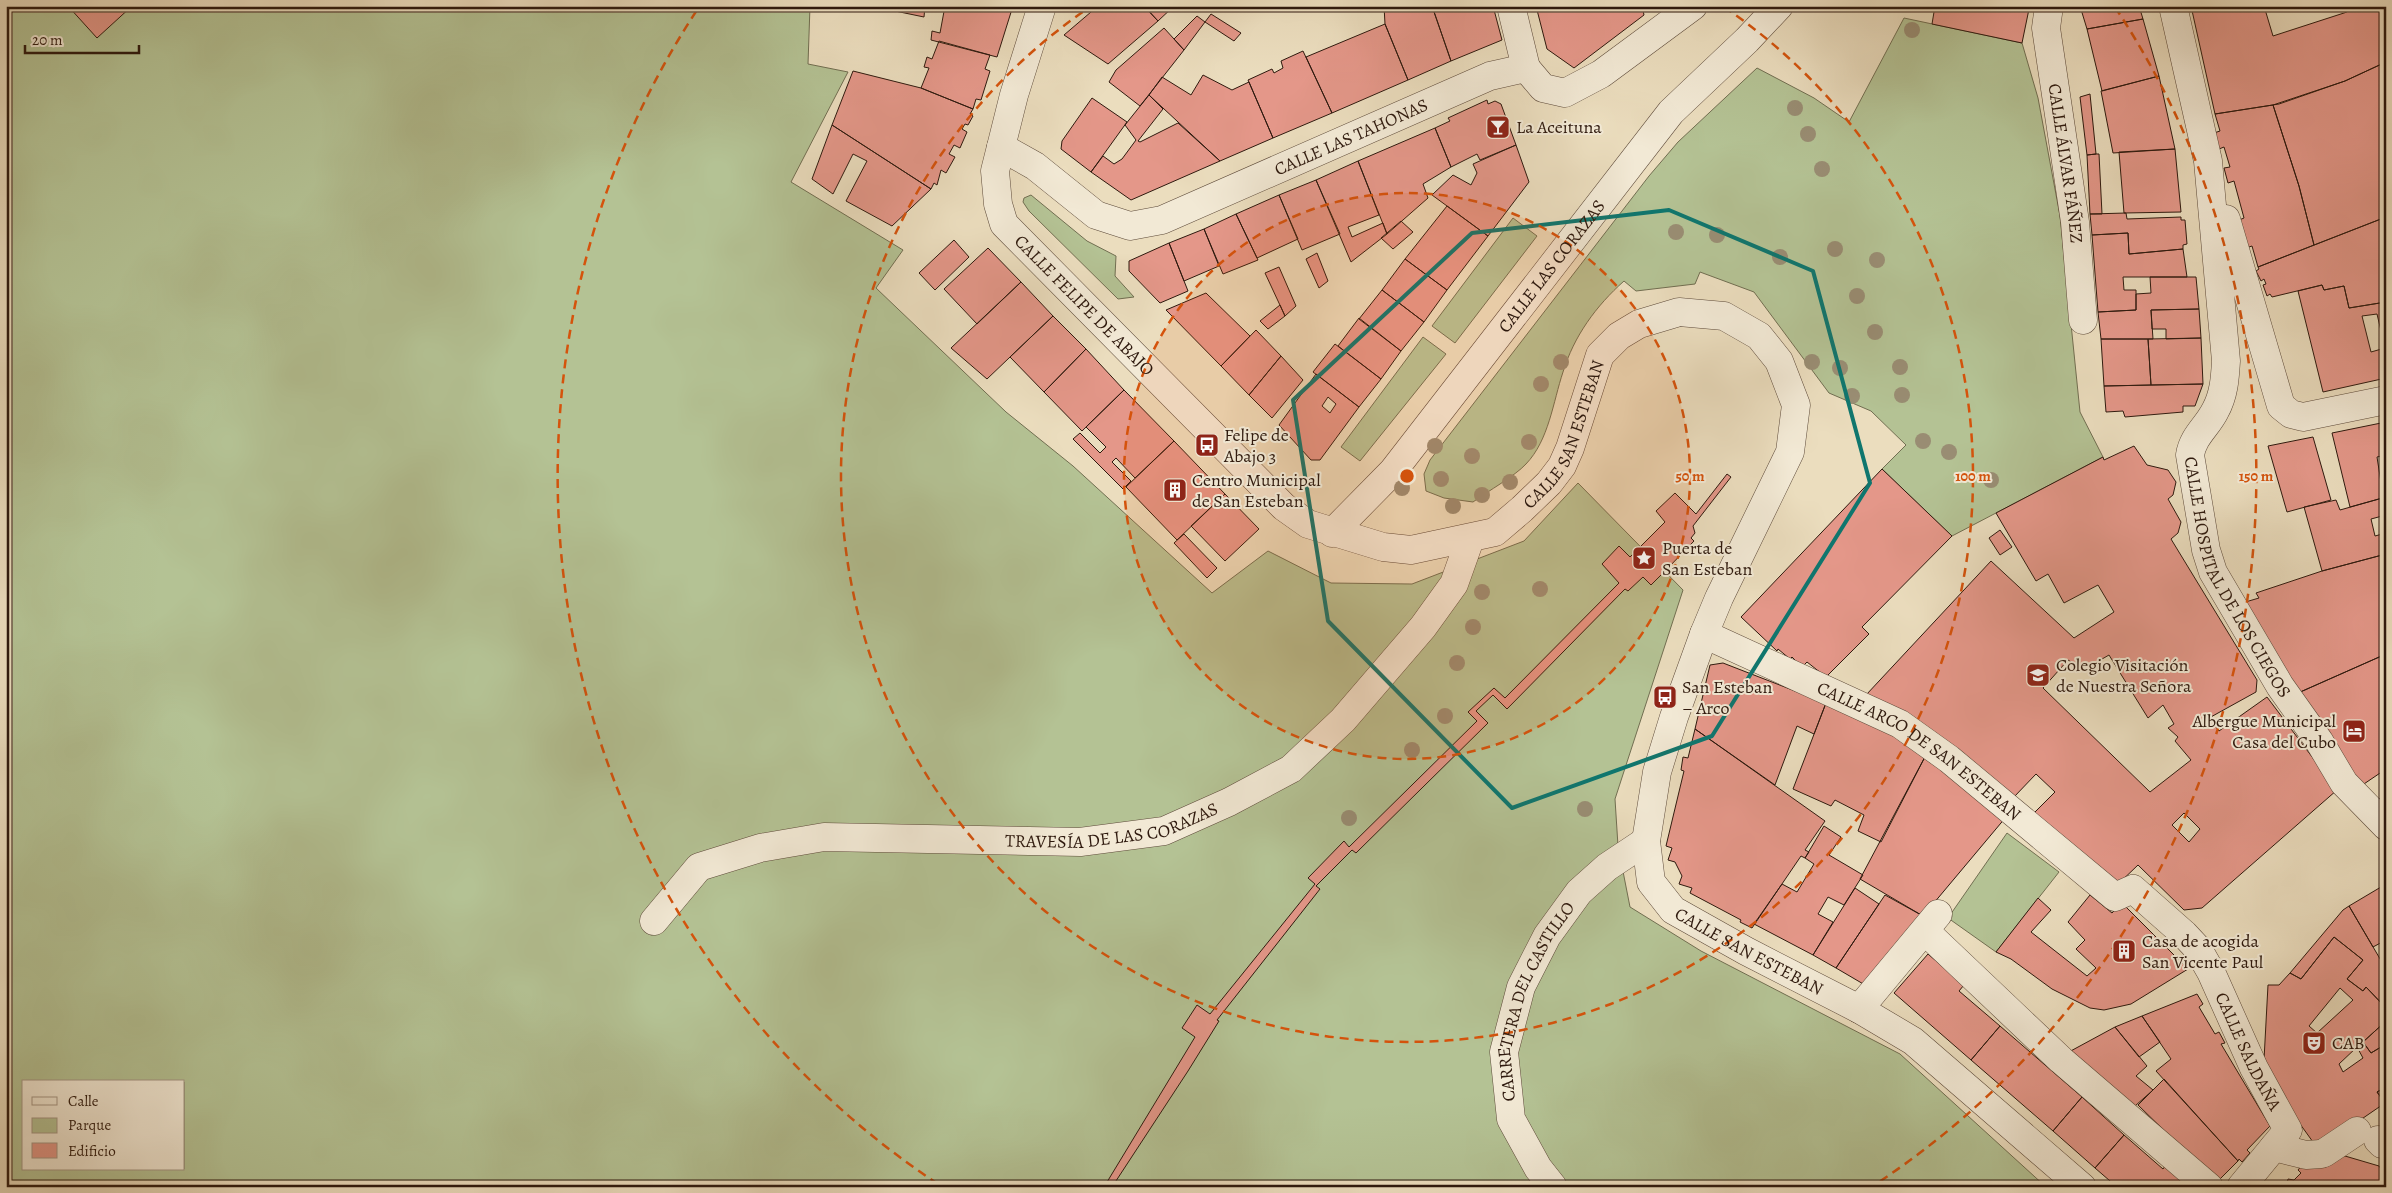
<svg xmlns="http://www.w3.org/2000/svg" width="2392" height="1193" viewBox="0 0 2392 1193" font-family="Alegreya,serif">
<style>
.green{fill:#b4c294;stroke:#716e51;fill-rule:evenodd}
.building{fill:#e49789;stroke:#2e190e;fill-rule:evenodd}
.lines{fill:none;stroke-linecap:round;stroke-linejoin:round}
.street-casing{stroke:#5d4a3a;stroke-width:29}
.street{stroke:#f2e9d5;stroke-width:28}
.tree{fill:#998d73}
.marked{fill:none;stroke:#0f766e;stroke-width:4;stroke-linejoin:round}
.ring{fill:none;stroke:#d5530c;stroke-width:2.5;stroke-dasharray:9 6}
.labels{text-anchor:middle;dominant-baseline:central;stroke-width:4;stroke-linejoin:round;paint-order:stroke}
.poi-label{font-size:18px;fill:#2e190e;stroke:#f2e9d5;text-anchor:start}
.street-label{font-size:18px;fill:#2e190e;stroke:#f2e9d5}
.centre{fill:#d5530c;stroke:#f2e9d5;stroke-width:2.5}
.ring-label{font-size:15px;text-anchor:middle;font-weight:bold;fill:#d5530c;stroke:#f2e9d5;stroke-width:4;stroke-linejoin:round;paint-order:stroke}
</style>
<rect width="100%" height="100%" fill="#ebddbe"/>
<filter id="stains"><feTurbulence type="fractalNoise" baseFrequency=".004" numOctaves="4"/><feColorMatrix values="0 0 0 0 .2 0 0 0 0 .09 0 0 0 0 .02 0 0 0 .5 -.17"/></filter>
<radialGradient id="worn" r=".72"><stop offset=".6" stop-color="#630" stop-opacity="0"/><stop offset="1" stop-color="#630" stop-opacity=".3"/></radialGradient>
<path class="green" d="M6,6H810L808,64L848,72L791,182L903,250L876,288L1006,412L1073,466L1212,593L1268,551L1331,583L1412,584L1524,541L1578,483L1683,590L1615,799L1618,846L1630,907L1701,951L1900,1054L2046,1187H6ZM24,1082H184V1169H24Z
M1904,18L2022,43L2038,98L2060,216L2080,412L2103,457L1952,536L1882,469L1906,445L1871,411L1829,393L1754,292L1700,272L1695,284L1636,291L1624,281C1596,306 1574,336 1563,372C1553,402 1549,440 1526,464C1515,476 1488,491 1473,502L1444,498L1426,491L1424,474L1430,460L1649,176L1678,142L1757,68L1814,98L1849,122Z
M1031,195L1087,241L1116,256L1115,276L1134,297L1118,299L1029,211L1023,202L1024,198Z
M1513,218L1537,236L1455,343L1432,326Z
M1423,337L1446,354L1360,461L1341,447Z
M2007,833L2059,872L1996,952L1948,918Z"/>
<path class="building" d="M68,6H132L97,38Z
M871,6H925L924,17Z
M945,6L1012,9L997,57L931,40L932,31L940,33Z
M987,6H1012V9Z
M1098,6H1144L1158,21L1108,64L1064,35Z
M1144,6H1174L1158,21Z
M1384,6H1432L1451,61L1408,80L1385,24Z
M1432,6H1493L1502,40L1451,61Z
M1536,6H1642L1644,15L1574,68L1547,49Z
M1935,6H2025L2029,9L2022,43L1932,24Z
M2080,6H2139L2143,19L2087,29Z
M2191,6H2264L2273,36L2347,12L2346,6H2386V62L2345,81L2279,104L2215,114Z
M1211,14L1241,33L1234,41L1205,22Z
M1197,16L1205,22L1184,50L1174,39Z
M2143,19L2159,76L2102,91L2087,29Z
M1385,24L1408,80L1332,113L1306,57Z
M1164,28L1184,50L1140,106L1109,82L1116,70Z
M939,41L990,55L985,69L990,71L981,100L976,99L973,109L921,88L929,68L924,67L927,57L932,59Z
M1303,51L1332,113L1273,138L1248,80L1272,69L1274,73L1283,68L1281,61Z
M2386,62V217L2314,245L2299,186L2273,105L2345,81Z
M853,71L921,88L973,109L970,114L973,116L968,125L965,124L962,129L967,132L960,148L954,145L949,154L955,157L946,173L941,170L937,185L934,183L931,189L832,125Z
M1203,75L1232,90L1249,82L1273,138L1220,161L1149,95L1162,77L1191,95Z
M2159,76L2175,149L2113,153L2101,91Z
M2090,94L2096,154L2087,155L2080,97Z
M1149,95L1163,109L1138,141L1140,142L1178,123L1220,161L1131,200L1091,172L1103,156L1114,164L1122,159L1136,140L1125,125Z
M1092,98L1127,122L1091,172L1061,149L1062,141Z
M1487,100L1488,104L1495,101L1501,104L1516,145L1480,160L1477,154L1451,167L1435,128L1450,121L1448,118Z
M2273,105L2299,186L2314,245L2258,267L2252,246L2246,248L2239,220L2244,218L2234,181L2228,183L2224,168L2230,167L2224,147L2219,149L2214,133L2220,131L2215,114Z
M832,125L931,189L892,226L846,201L867,161L853,154L833,194L812,179Z
M1435,128L1451,167L1423,184L1428,198L1387,234L1358,161Z
M1516,145L1529,182L1488,236L1432,195L1453,175L1471,185L1477,173L1473,164Z
M2175,149L2181,212L2124,213L2119,152Z
M2096,154H2099L2102,214H2090L2087,155Z
M1358,161L1379,215L1348,227L1352,237L1383,223L1387,234L1351,262L1316,180Z
M1316,180L1340,234L1302,250L1279,195Z
M1279,195L1298,239L1257,258L1236,214Z
M1447,206L1488,236L1447,290L1405,259Z
M2126,213L2127,219L2181,217V220H2185L2187,244L2183,245V249L2129,254L2128,233L2092,235L2090,214Z
M1236,214L1258,260L1223,274L1204,229Z
M2386,217V302L2349,308L2344,286L2324,290L2322,285L2272,297L2270,294L2267,296L2263,285L2266,284L2264,279L2261,281L2256,271L2259,269L2258,267Z
M1401,221L1413,232L1393,249L1381,238Z
M1204,229L1219,266L1184,281L1169,243Z
M2128,233L2129,254L2183,249L2187,277H2123L2124,290H2136V310L2098,312L2092,235Z
M954,240L969,257L935,290L919,273Z
M1169,243L1188,291L1160,303L1129,271V261Z
M988,248L1021,282L977,324L944,289Z
M1317,253L1328,281L1319,288L1306,259Z
M1405,259L1447,290L1424,322L1382,290Z
M1279,267L1296,306L1285,316L1265,273Z
M2150,277H2196L2199,309L2151,310L2153,339H2101L2098,312L2136,310V294L2151,293Z
M1021,282L1053,316L987,379L951,348Z
M2322,285L2324,290L2344,286L2349,308L2386,302V378L2323,392L2298,291ZM2377,314L2385,348L2371,352L2362,316Z
M1382,290L1424,322L1401,351L1359,319Z
M1206,293L1250,336L1221,366L1166,310Z
M1280,305L1285,316L1268,329L1260,321Z
M2199,309L2201,338L2166,339V329H2152L2151,310Z
M1053,316L1086,349L1044,392L1010,357Z
M1359,318L1401,351L1381,379L1338,346Z
M1256,330L1281,356L1249,395L1221,366Z
M2201,338L2203,384L2151,385L2148,339Z
M2101,339H2148L2151,385L2104,386Z
M1335,344L1381,379L1359,407L1313,372Z
M1086,349L1124,390L1082,431L1044,392Z
M1281,356L1303,380L1272,418L1249,395Z
M1316,374L1359,407L1320,460H1311L1279,425ZM1328,397L1336,404L1330,413L1322,406Z
M2203,384L2195,406H2183V412L2125,417L2123,411L2106,412L2104,386Z
M1124,390L1174,441L1135,478L1116,458L1112,462L1131,481L1123,489L1073,439L1080,433L1100,453L1106,447L1086,427Z
M2386,422V455L2377,457L2382,489H2386V497L2350,507L2332,433Z
M2313,437L2331,500L2287,512L2268,446Z
M1174,441L1225,494L1177,540L1126,487Z
M2134,446L2147,465L2168,470L2176,482L2173,495L2168,499L2181,522L2178,533L2171,539L2257,680L2256,692L2209,718L2219,731L2267,697L2337,790L2202,908L2184,910L2138,865L2114,888L2030,817L2055,792L2036,774L2014,797L1866,695L1991,561L2074,638L2114,612L2098,585L2064,603L2048,574L2036,581L1996,513L2103,457L2104,460ZM2109,655L2148,718L2163,705L2174,724L2168,728L2178,737L2175,741L2191,760L2150,792L2043,688L2068,660L2083,670ZM2184,813L2200,829L2189,842L2172,825Z
M1882,469L1952,536L1862,627L1869,634L1826,677L1807,662L1802,667L1792,657L1790,659L1778,649L1777,651L1741,617Z
M1727,474L1731,477L1693,526L1695,533L1691,538L1694,541L1667,569L1651,585L1643,577L1628,591L1625,589L1507,709L1493,695L1476,711L1488,723L1356,853L1352,850L1316,886L1320,889L1217,1020L1219,1021L1188,1071L1112,1187H1104L1195,1037L1182,1028L1197,1005L1210,1014L1315,884L1308,878L1344,841L1349,847L1477,721L1468,712L1494,688L1505,698L1619,583L1602,564L1619,546L1630,557L1665,522L1656,511L1675,493L1696,514Z
M1225,494L1259,529L1225,561L1191,526Z
M2386,497V515L2371,519L2375,536L2386,533V554L2322,571L2304,507L2336,500L2340,510Z
M2000,530L2012,547L2000,555L1989,538Z
M1184,534L1217,568L1207,578L1174,543Z
M2386,554V654L2298,693L2242,603L2259,598L2256,593L2322,571Z
M2386,654V769L2358,788L2298,693Z
M1723,663L1826,703L1814,734L1797,726L1775,785L1695,729L1710,665Z
M1826,703L1876,723L1927,753L1881,842L1858,831L1864,815L1835,800L1831,806L1793,789Z
M1695,729L1825,821L1805,850L1809,852L1805,858L1801,856L1752,928L1740,922L1741,920L1690,893L1692,888L1679,884L1682,876L1675,862L1668,860L1672,848L1666,846L1684,771L1681,770L1683,757L1688,758Z
M1927,753L2006,817L1923,916L1860,879Z
M2386,795V809L2377,800Z
M1824,826L1841,837L1829,855L1863,875L1844,905L1828,897L1818,914L1833,922L1813,955L1754,924L1782,884L1797,892L1814,864L1805,858Z
M2386,884V940L2373,947L2349,906Z
M1855,888L1879,904L1836,968L1813,955Z
M1885,895L1923,916L1865,985L1836,968Z
M2090,895L2112,913L2122,903L2188,969L2131,1004L2104,1010L2090,1008L2052,989L2011,959L1996,952L2038,898L2051,910L2031,932L2087,976L2096,968L2076,949L2085,940L2068,922Z
M2349,906L2386,969V1008L2366,987L2363,991L2347,979L2363,960L2334,937L2301,979L2290,973L2343,910Z
M2334,937L2363,960L2347,979L2363,991L2366,987L2386,1008V1021L2363,1042L2371,1053L2386,1044V1087L2377,1092L2385,1103L2318,1149L2290,1110L2264,1060L2268,985H2279L2290,973L2301,979ZM2340,988L2353,1000L2317,1033L2309,1026ZM2357,1047L2363,1058L2343,1072L2339,1064Z
M1928,954L1964,985L1959,991L2000,1026L1971,1060L1894,993Z
M2197,994L2203,1004L2199,1007L2215,1034L2219,1032L2225,1043L2221,1044L2270,1126L2247,1150L2250,1153L2242,1162L2239,1159L2238,1161L2156,1071L2171,1059L2142,1016Z
M2142,1016L2160,1042L2139,1057L2115,1027Z
M2386,1021V1044L2371,1053L2363,1042Z
M2000,1026L2082,1097L2053,1131L1971,1060Z
M2115,1027L2147,1066L2136,1076L2153,1090L2135,1106L2067,1053Z
M2164,1079L2238,1161L2217,1182L2138,1105Z
M2386,1087V1102L2385,1103L2377,1092Z
M2082,1097L2124,1135L2095,1168L2053,1131Z
M2124,1135L2163,1169L2168,1162L2196,1187H2117L2095,1168Z
M2345,1156L2379,1166L2386,1176V1187H2286L2288,1179L2294,1180L2301,1173L2298,1170L2302,1165Z"/>
<g class="lines">
<g class="street-casing">
<g id="street">
<path id="s1" d="M1042,6L1014,95L995,171L998,204L1004,224L1284,507L1308,524L1383,547L1411,550L1495,532L1522,509L1549,483L1562,466L1570,448L1600,355L1619,336L1639,324L1679,312L1724,316L1759,336L1779,361L1796,405L1790,452L1719,598L1704,634L1674,717L1657,772L1646,841L1651,882L1673,910L1746,951L1859,1009L1913,1041L2082,1187"/>
<path d="M1511,6L1526,68"/>
<path id="s2" d="M2049,6L2046,28L2075,222L2083,320"/>
<path id="s3" d="M2173,6L2208,161L2226,361C2225,378 2224,395 2215,411C2207,427 2193,436 2190,455L2206,550L2213,572L2280,686L2319,741L2344,783L2386,826"/>
<path id="s4" d="M1001,147L1035,166L1096,215L1130,226L1162,220L1490,76L1526,68L1543,88L1565,93L1601,74L1693,6"/>
<path d="M2226,219L2281,406L2291,414L2303,417L2386,400"/>
<path id="s5" d="M1332,533L1393,471L1671,112L1747,40L1779,6"/>
<path id="s6" d="M1704,634L1900,724L1949,759L2115,897L2133,889L2184,934L2198,949L2211,972L2254,1068L2288,1130L2241,1187"/>
<path id="s7" d="M654,921L699,867L760,848L824,837L1080,842L1164,831L1229,802L1291,769L1343,720L1423,627L1454,584L1470,539"/>
<path d="M1925,931L2061,1060L2209,1187"/>
<path d="M1859,1009L1938,914"/>
<path d="M2378,1140L2382,1144"/>
<path d="M2274,1147L2306,1155L2321,1154"/>
<path d="M2324,1153L2357,1131"/>
<path id="s8" d="M1553,1187L1538,1168L1511,1119L1504,1052L1521,987L1547,936L1579,892L1607,867L1646,841"/>
</g>
</g>
<use href="#street" class="street"/>
</g>
<g class="tree">
<circle cx="1912" cy="30" r="8"/>
<circle cx="1795" cy="108" r="8"/>
<circle cx="1808" cy="134" r="8"/>
<circle cx="1822" cy="169" r="8"/>
<circle cx="1676" cy="232" r="8"/>
<circle cx="1717" cy="235" r="8"/>
<circle cx="1835" cy="249" r="8"/>
<circle cx="1780" cy="257" r="8"/>
<circle cx="1877" cy="260" r="8"/>
<circle cx="1857" cy="296" r="8"/>
<circle cx="1875" cy="332" r="8"/>
<circle cx="1561" cy="362" r="8"/>
<circle cx="1812" cy="362" r="8"/>
<circle cx="1900" cy="367" r="8"/>
<circle cx="1840" cy="368" r="8"/>
<circle cx="1541" cy="384" r="8"/>
<circle cx="1902" cy="395" r="8"/>
<circle cx="1852" cy="396" r="8"/>
<circle cx="1923" cy="441" r="8"/>
<circle cx="1529" cy="442" r="8"/>
<circle cx="1435" cy="446" r="8"/>
<circle cx="1949" cy="452" r="8"/>
<circle cx="1472" cy="456" r="8"/>
<circle cx="1441" cy="479" r="8"/>
<circle cx="1991" cy="480" r="8"/>
<circle cx="1510" cy="482" r="8"/>
<circle cx="1402" cy="488" r="8"/>
<circle cx="1482" cy="495" r="8"/>
<circle cx="1453" cy="506" r="8"/>
<circle cx="1540" cy="589" r="8"/>
<circle cx="1482" cy="592" r="8"/>
<circle cx="1473" cy="627" r="8"/>
<circle cx="1457" cy="663" r="8"/>
<circle cx="1445" cy="716" r="8"/>
<circle cx="1412" cy="750" r="8"/>
<circle cx="1585" cy="809" r="8"/>
<circle cx="1349" cy="818" r="8"/>
</g>
<path class="marked" d="M1669,210L1813,271L1870,483L1712,736L1512,808L1328,621L1293,400L1472,233Z"/>
<circle cx="1407" cy="476" r="283" fill="#d5530c" fill-opacity=".12"/>
<g class="ring">
<circle cx="1407" cy="476" r="283"/>
<path d="M1724 7A566 566 0 1 1 1090 7"/>
<path d="M938 1184A849 849 0 0 1 699 7M2115 7A849 849 0 0 1 1876 1184"/>
</g>
<defs>
<g id="bar-square" transform="scale(1.25)"><rect x="-9" y="-9" width="18" height="18" rx="4" fill="#8f2418" stroke="#f2e9d5"/><path d="M-6-5H6L.8 .8V4.5H3.5V6h-7V4.5H-.8V.8Z" fill="#fff"/></g>
<g id="bus-square" transform="scale(1.25)"><rect x="-9" y="-9" width="18" height="18" rx="4" fill="#8f2418" stroke="#f2e9d5"/><path d="M-5-6H5V4H4V6H2V4H-2V6H-4V4H-5ZM-3.5-4V0h7V-4ZM-3.5 1.2v1.5H-2V1.2ZM2 1.2v1.5H3.5V1.2Z" fill="#fff"/></g>
<g id="building-square" transform="scale(1.25)"><rect x="-9" y="-9" width="18" height="18" rx="4" fill="#8f2418" stroke="#f2e9d5"/><path d="M-4-6H4V6H1V3H-1V6H-4ZM-2.5-4.3h1.7v1.8h-1.7ZM.8-4.3h1.7v1.8H.8ZM-2.5-1h1.7V.8h-1.7ZM.8-1h1.7V.8H.8Z" fill="#fff"/></g>
<g id="sight-square" transform="scale(1.25)"><rect x="-9" y="-9" width="18" height="18" rx="4" fill="#8f2418" stroke="#f2e9d5"/><path d="M0-6L1.8-2.2L6-1.7L2.9 1.2L3.7 5.4L0 3.3L-3.7 5.4L-2.9 1.2L-6-1.7L-1.8-2.2Z" fill="#fff"/></g>
<g id="school-square" transform="scale(1.25)"><rect x="-9" y="-9" width="18" height="18" rx="4" fill="#8f2418" stroke="#f2e9d5"/><path d="M0-5L7-2L0 1L-7-2ZM-4 1L0 2.5L4 1V4Q0 6-4 4Z" fill="#fff"/></g>
<g id="hotel-square" transform="scale(1.25)"><rect x="-9" y="-9" width="18" height="18" rx="4" fill="#8f2418" stroke="#f2e9d5"/><path d="M-6-4.5h1.5V1H6V5H4.5V3h-9V5H-6ZM-4 0a1.8 1.8 0 1 1 3.6 0ZM.5 0V-2.5h3Q6-2.5 6 0Z" fill="#fff"/></g>
<g id="theatre-square" transform="scale(1.25)"><rect x="-9" y="-9" width="18" height="18" rx="4" fill="#8f2418" stroke="#f2e9d5"/><path d="M-5-5.5Q0-4 5-5.5V0Q5 5 0 6Q-5 5-5 0ZM-3.3-2.5H-1v1.5H-3.3ZM1-2.5H3.3v1.5H1ZM-2.8 1Q0 5.5 2.8 1Z" fill="#fff"/></g>
</defs>
<g fill-rule="evenodd">
<use href="#bar-square" x="1498" y="127"/>
<use href="#bus-square" x="1207" y="445"/>
<use href="#building-square" x="1175" y="490"/>
<use href="#sight-square" x="1644" y="558"/>
<use href="#school-square" x="2038" y="675"/>
<use href="#bus-square" x="1665" y="697"/>
<use href="#hotel-square" x="2354" y="731"/>
<use href="#building-square" x="2124" y="951"/>
<use href="#theatre-square" x="2314" y="1043"/>
</g>
<g class="labels">
<g class="poi-label">
<text x="1516" y="127">La Aceituna</text>
<text x="1224" y="435">Felipe de<tspan x="1224" dy="21">Abajo 3</tspan></text>
<text x="1192" y="480">Centro Municipal<tspan x="1192" dy="21">de San Esteban</tspan></text>
<text x="1662" y="548">Puerta de<tspan x="1662" dy="21">San Esteban</tspan></text>
<text x="2056" y="665">Colegio Visitación<tspan x="2056" dy="21">de Nuestra Señora</tspan></text>
<text x="1682" y="687">San Esteban<tspan x="1682" dy="21">– Arco</tspan></text>
<text x="2336" y="721" text-anchor="end">Albergue Municipal<tspan x="2336" dy="21">Casa del Cubo</tspan></text>
<text x="2142" y="941">Casa de acogida<tspan x="2142" dy="21">San Vicente Paul</tspan></text>
<text x="2332" y="1043">CAB</text>
</g>
<g class="street-label">
<text stroke="none"><textPath href="#s4" startOffset="392">CALLE LAS TAHONAS</textPath></text>
<text stroke="none"><textPath href="#s2" startOffset="159">CALLE ÁLVAR FÁÑEZ</textPath></text>
<text stroke="none"><textPath href="#s5" startOffset="346">CALLE LAS CORAZAS</textPath></text>
<text stroke="none"><textPath href="#s1" startOffset="340">CALLE FELIPE DE ABAJO</textPath></text>
<text stroke="none"><textPath href="#s1" startOffset="969">CALLE SAN ESTEBAN</textPath></text>
<text stroke="none"><textPath href="#s3" startOffset="595">CALLE HOSPITAL DE LOS CIEGOS</textPath></text>
<text stroke="none"><textPath href="#s6" startOffset="246">CALLE ARCO DE SAN ESTEBAN</textPath></text>
<text stroke="none"><textPath href="#s7" startOffset="489">TRAVESÍA DE LAS CORAZAS</textPath></text>
<text stroke="none"><textPath href="#s1" startOffset="1942">CALLE SAN ESTEBAN</textPath></text>
<text stroke="none"><textPath href="#s8" startOffset="205">CARRETERA DEL CASTILLO</textPath></text>
<text stroke="none"><textPath href="#s6" startOffset="714">CALLE SALDAÑA</textPath></text>
</g>
</g>
<circle cx="1407" cy="476" r="8" class="centre"/>
<g class="ring-label">
<text x="1690" y="481">50 m</text>
<text x="1973" y="481">100 m</text>
<text x="2256" y="481">150 m</text>
</g>
<rect width="2392" height="1193" fill="none" stroke="#ebddbe" stroke-width="25"/>
<rect x="8" y="8" width="2377" height="1178" fill="none" stroke="#2e190e" stroke-width="2.5"/>
<rect x="12" y="12" width="2367" height="1168" fill="none" stroke="#2e190e"/>
<rect x="22" y="1080" width="162" height="90" fill="#f2e9d5" stroke="#a49685"/>
<rect x="32" y="1097" width="25" height="8" fill="#f2e9d5" stroke="#a49685"/>
<text x="68" y="1106" font-size="15" fill="#2e190e">Calle</text>
<rect x="32" y="1118" width="25" height="15" fill="#b4c294" stroke="#a49685"/>
<text x="68" y="1130" font-size="15" fill="#2e190e">Parque</text>
<rect x="32" y="1143" width="25" height="15" fill="#e49789" stroke="#a49685"/>
<text x="68" y="1156" font-size="15" fill="#2e190e">Edificio</text>
<path d="M25 45v8h114v-8" fill="none" stroke="#2e190e" stroke-width="2.5"/>
<text x="32" y="45" font-size="15" fill="#2e190e" stroke="#f2e9d5" stroke-width="4" paint-order="stroke">20 m</text>
<rect width="100%" height="100%" filter="url(#stains)"/>
<rect width="100%" height="100%" fill="url(#worn)"/>
</svg>
